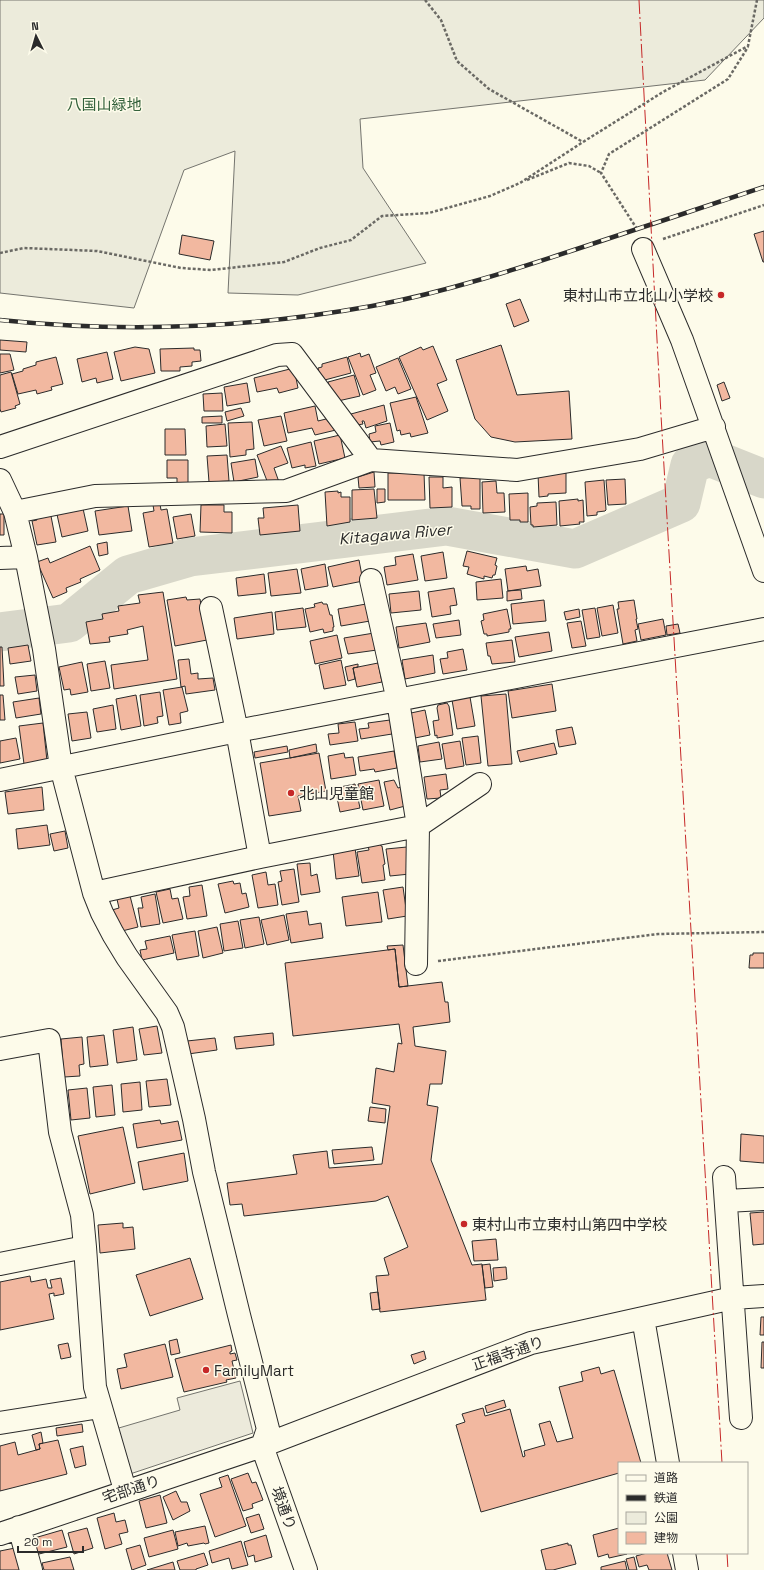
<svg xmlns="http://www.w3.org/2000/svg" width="764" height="1570" viewBox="0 0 764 1570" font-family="'Space Grotesk','Noto Sans JP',sans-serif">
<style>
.green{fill:#ecebdb;stroke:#74746e}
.parking{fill:#eceadb;stroke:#74746e}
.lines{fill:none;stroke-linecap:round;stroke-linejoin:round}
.river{stroke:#d8d7c9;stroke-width:39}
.building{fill:#f2b8a0;stroke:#2b2b2b}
.minor-casing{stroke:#2b2b2b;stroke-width:24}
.path{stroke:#6a6964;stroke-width:2.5;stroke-dasharray:3 2;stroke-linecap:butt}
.minor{stroke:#fdfbea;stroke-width:22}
.rail-casing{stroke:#2b2b2b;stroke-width:4.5}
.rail{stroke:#fdfbea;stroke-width:3;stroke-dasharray:9;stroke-linecap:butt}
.power{stroke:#c62828;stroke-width:1;stroke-dasharray:14 3 2 3;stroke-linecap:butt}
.poi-dot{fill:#c62828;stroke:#fdfbea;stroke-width:1.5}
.labels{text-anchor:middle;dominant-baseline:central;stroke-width:3;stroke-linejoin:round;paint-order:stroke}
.park-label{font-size:15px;fill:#34623c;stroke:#fdfbea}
.poi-label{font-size:15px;fill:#2b2b2b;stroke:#fdfbea;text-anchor:start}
.street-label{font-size:15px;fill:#2b2b2b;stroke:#fdfbea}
.water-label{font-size:16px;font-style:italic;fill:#2b2b2b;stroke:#fdfbea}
</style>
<rect width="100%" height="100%" fill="#fdfbea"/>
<path class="green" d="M0,0H764V18L705,80L360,119L363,168L426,263L298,295L228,293L235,151L184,170L134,308L0,293Z"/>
<path class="parking" d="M240,1381L253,1433L127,1475L112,1430L180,1410L177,1398Z"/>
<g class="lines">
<path class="river" d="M0,632L69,623L128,575L190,557L447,526L575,549L681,503L690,465L709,457L764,479"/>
</g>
<path class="building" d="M764,231V262H763L754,234Z
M182,235L214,241L210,260L179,254Z
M520,299L529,321L514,327L506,304Z
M0,340L27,342L26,352L0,350Z
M501,345L517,395L569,391L572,439L515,442L491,437L475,419L456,360Z
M433,346L447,380L437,384L448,411L427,420L399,357L421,347L423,350Z
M135,347L149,349L155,373L121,381L114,352Z
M194,348V350H200L201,361L192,362V366L180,367V371H161L160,349Z
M107,352L113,379L97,383L96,378L82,382L77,359Z
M360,353L361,357L369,354L376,373L370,375L376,390L363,395L348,357Z
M0,354H10L14,370L0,373Z
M56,357L63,384L51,387L52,390L37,394L36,390L18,394L12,374L23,371V369L36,365V362Z
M347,357L351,373L321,381L318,368L322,367V364Z
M398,358L411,389L398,394L395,387L386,391L376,367Z
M294,368L298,388L279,393L277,388L257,392L254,378Z
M11,372L20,404L15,406L16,408L1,412L0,409V375Z
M354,375L360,396L338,401L332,398L328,382Z
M724,382L730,398L722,401L717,385Z
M247,383L250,402L227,406L224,387Z
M222,393L223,411H204L203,394Z
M416,397L428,433L411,437L410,433L401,435L400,430L397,431L390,403Z
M384,405L387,421L366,428L364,421H362L363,424L352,426L351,414Z
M315,406L318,421L326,419L336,430L315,435L312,428L288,433L284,413Z
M241,408L244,416L227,421L225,412Z
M222,416V423H202V417Z
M281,416L287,441L264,446L258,420Z
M252,422L254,449L246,450V455L230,457L228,423Z
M390,423L394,442L381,445L380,441L370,442L369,434L376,432L375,426Z
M225,424L227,446L207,447L206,426Z
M165,429H185L186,455H165Z
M340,435L345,458L319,464L314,441Z
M311,442L316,466L305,468V465L292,468L287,448Z
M281,446L288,463L274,468L279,482L269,486L257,455Z
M227,455L229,481L209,482L207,456Z
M255,459L258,477L234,482L231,463Z
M167,460H188V483H177V478H167Z
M374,472L375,487L359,488L358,477Z
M388,473H424L425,500H388Z
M566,473V493L548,494V496L539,497L538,474Z
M429,477H443V488L452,487V507L430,508Z
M480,477V509H471V506H462L460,478Z
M625,479L626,504L608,505L606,480Z
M604,480L606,510L605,511L597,512V515L587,516L585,482Z
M496,481L497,493H504L505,512L483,513L482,482Z
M374,489L377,518L352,520V490Z
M377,489H385V502L377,503Z
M338,491V493L341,492V497H350V522L327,526L325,492Z
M528,493V522H520V520H510L509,494Z
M578,499V501L583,500L584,522H579L580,524L560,526L559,501Z
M556,502L557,525L533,527V525H531L530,507L537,506V503Z
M82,504L88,531L62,537L56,510Z
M160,504L161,510L167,509L173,543L149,547L143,513L154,511L153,505Z
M201,505H224V512H232V533L200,532Z
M298,505L300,531L260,535L258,518H264L263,508Z
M128,506L132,531L99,535L95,511Z
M50,511L56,542L37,545L32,521L37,520L36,514Z
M0,514H4V535H0Z
M191,514L195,536L177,539L173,517Z
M107,542L108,554L99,556L97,544Z
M90,546L100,570L80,579L81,582L66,588L67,592L53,598L37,562L48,558L50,563Z
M467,551L497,558L495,565L497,566L495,575H493L492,578L484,576V579L467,574L469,567L463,566Z
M443,552L447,578L425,581L421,556Z
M413,554L418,580L387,585L384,567L396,565L395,557Z
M359,560L363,581L333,587L328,567Z
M325,564L328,586L305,590L301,569Z
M526,566L527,571L538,569L541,586L508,591L505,569Z
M297,569L301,593L271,596L268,573Z
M264,574L266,593L238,596L236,578Z
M501,579L503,598L477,600L476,582Z
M454,588L457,605L450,606L451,614L432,617L428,592Z
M521,590L522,599L507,601V591Z
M419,591L421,610L391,613L389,594Z
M163,592L177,679L114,689L111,665L148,660L143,626L127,630L128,634L109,637L110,642L90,644L86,622L103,619L102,614L119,611L118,606L140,603L138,595Z
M186,597L187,600L200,599L207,640L175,646L167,600Z
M544,600L546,621L513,624L511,604Z
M634,600L637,619H636L638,629L635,630L637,641L623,644L617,609H619L618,602Z
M322,602L323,604H327L330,615H332L334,627H333V631L324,633L323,629L310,632L305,609L315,607L314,604Z
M366,604L370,621L341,626L338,609Z
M613,605L618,633L602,636L597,608Z
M303,608L306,627L277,630L275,612Z
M595,608L600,637L587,639L582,610Z
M507,609L511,629H509V632L487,636V634H484L481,621L484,620L483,614Z
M579,609L580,617L566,620L564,612Z
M272,612L274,634L237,639L234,618Z
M663,619L666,635L641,640L638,624Z
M459,620L461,635L436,638L433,624Z
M581,621L586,646L572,648L567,623Z
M426,623L430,642L399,648L396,627Z
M678,624L680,633L667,635L666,626Z
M549,632L552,651L519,657L515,637Z
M374,633L377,650L348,654L344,638Z
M337,635L342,658L315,664L310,641Z
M512,640L515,662L492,664L490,656H488L486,643Z
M28,645L31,661L10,664L8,648Z
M0,647H2L4,686H0Z
M463,649L467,670L443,674L440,659L448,658L447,652Z
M433,655L435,673L405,679L402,660Z
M189,659L191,674L198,673V679L213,678L215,690L186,694L185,686L181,687L178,660Z
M341,660L346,685L324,689L319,665Z
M105,661L110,688L91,691L87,664Z
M82,662L88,692L71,695L70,689L64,690L59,667Z
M378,663L382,682L357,687L353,668Z
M358,664V667L353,668L355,679L348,681L345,667Z
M35,675L37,691L18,694L15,677Z
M552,684L556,711L512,718L508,691Z
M182,687L188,711L180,713L181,723L169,725L163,690Z
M160,692L163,716L157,717L158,723L144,726L140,695Z
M506,694L512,764L488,766L481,696Z
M0,695H3L5,720H0Z
M136,695L141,726L121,730L116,699Z
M470,697L475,726L457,729L452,700Z
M39,698L41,714L16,718L13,702Z
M447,703L449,706L453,735L437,738V735L435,736L433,721L439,720L437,708L438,705Z
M113,705L116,729L97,732L93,709Z
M425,710L430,735L415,738L411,713Z
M87,712L91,738L72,741L68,714Z
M390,720L392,734L361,739L359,729L369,728L368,723Z
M355,722L358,741L330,745L328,734L339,733L338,724Z
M43,723L47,761L24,764L19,726Z
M572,727L576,744L559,747L556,730Z
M478,736L481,763L466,765L462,738Z
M16,738L20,759L0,763V741Z
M460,741L464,766L446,769L442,744Z
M439,742L442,759L420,762L418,746Z
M554,743L557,754L520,762L517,751Z
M316,744L317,752L290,758L289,750Z
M287,746L288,752L255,758L254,752Z
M394,751L397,768L375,772L374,769L360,771L358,757Z
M319,753L326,791L298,796L301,811L269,816L260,763Z
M344,753L345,758L353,757L356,775L331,779L328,756Z
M446,774L448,789L440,790L441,798L427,799L424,777Z
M379,780L384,806L363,810L358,784Z
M394,780L398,788L405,786L409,805L390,810L384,782Z
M355,784L360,808L340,812L335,788Z
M42,787L44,810L8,814L5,792Z
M47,825L50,845L18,849L16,829Z
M65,831L68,848L54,851L50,834Z
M380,844L381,846H382L385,864L383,865L385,880L362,883L357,852L369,850L368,846Z
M407,847L410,874L390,876L386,849Z
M355,848L359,876L336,879L333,851Z
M310,863L311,876L317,874L320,892L301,895L297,864Z
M294,869L299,902L282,905L278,882L282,881L280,871Z
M266,872L268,885L275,884L278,905L258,908L252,875Z
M233,881L234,884L240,883L242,894L246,893L249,907L225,913L218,884Z
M202,885L207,916L187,919L183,897L190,896L189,887Z
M403,887L407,916L388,919L383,890Z
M170,889L172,899L178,898L183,919L163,923L156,892Z
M129,892L138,927L118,932L112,910L119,908L116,895Z
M378,892L382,922L346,926L342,897Z
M155,894L160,924L141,927L138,908H143L141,897Z
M307,911L309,925L321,923L323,938L291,943L286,914Z
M284,915L289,940L267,945L261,920Z
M259,917L264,944L245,948L240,920Z
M238,921L243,948L224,951L220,924Z
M217,927L223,953L203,958L198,931Z
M195,931L199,956L177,960L172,935Z
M170,936L174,953L142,960L140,950L147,949L145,941Z
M403,945L408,986L399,987L395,949L388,950L387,946Z
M395,949L399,987L442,982L445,1002H448L450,1022L413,1027L415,1046L446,1051L442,1084H430L427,1105L438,1107L431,1160L472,1265L482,1264L486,1300L380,1312L376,1276L389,1275L384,1258L408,1247L388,1196L376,1201L244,1216L242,1204L230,1205L227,1183L297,1174L293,1155L327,1151L329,1168L382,1164L390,1106L372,1103L376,1068L394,1072L398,1043L402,1044L399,1024L293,1036L285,963Z
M753,953H764V968H749L750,955H753Z
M157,1026L162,1053L144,1055L139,1029Z
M133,1027L137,1060L117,1063L113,1030Z
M273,1033L274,1045L236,1049L234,1037Z
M104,1035L108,1065L90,1067L87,1037Z
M82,1037L84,1064L79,1065L80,1076L64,1077L61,1039Z
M215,1038L217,1050L188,1054L187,1041Z
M167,1079L171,1105L149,1107L146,1081Z
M140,1082L142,1110L123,1112L121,1084Z
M112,1085L115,1115L96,1117L93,1087Z
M87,1088L90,1118L71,1120L68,1090Z
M370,1107L386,1109L385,1123L368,1121Z
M160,1120L161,1124L178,1121L182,1140L137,1148L133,1124Z
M123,1127L135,1183L90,1194L78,1136Z
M741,1134L764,1136V1163L740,1161Z
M372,1147L374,1160L334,1164L332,1150Z
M184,1153L188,1181L143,1190L138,1162Z
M764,1212V1244L753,1245L750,1213Z
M123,1223V1228L133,1227L135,1249L100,1253L98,1225Z
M496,1239L498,1260L474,1261L472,1241Z
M190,1258L203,1299L150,1316L136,1275Z
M490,1264L493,1287L485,1288L482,1265Z
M506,1267L507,1279L494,1281L493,1268Z
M30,1276L31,1282L46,1279L48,1288H52L50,1280L61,1278L64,1294L54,1296V1293L49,1294L54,1319L0,1330V1282Z
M378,1292L380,1309L372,1310L370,1293Z
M761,1317H764V1335H760Z
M177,1339L180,1353L171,1355L169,1341Z
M762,1342H764V1368H761Z
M68,1343L71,1357L61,1359L58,1345Z
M165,1344L173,1377L121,1389L117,1369L127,1367L124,1354Z
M231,1345L232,1351L230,1352V1354L235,1353L237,1360L232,1361L236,1378L226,1380L227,1382L184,1392L175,1359Z
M424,1351L426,1359L414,1364L411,1355Z
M599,1367L601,1374L614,1370L641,1463H619V1473L481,1512L456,1425L465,1422L462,1414L483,1408L485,1416L510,1409L523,1457L525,1456L524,1451L545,1445L539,1424L550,1421L557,1442L573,1438L559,1387L583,1381L581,1372Z
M504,1400L506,1407L487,1413L485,1406Z
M82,1424L83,1432L57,1436L56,1428Z
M41,1432L43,1443L39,1444L40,1449L36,1450L32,1435Z
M58,1440L67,1474L0,1491V1446L15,1442L18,1455L40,1449L39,1444Z
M83,1446L86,1465L75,1468L70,1449Z
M248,1473L252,1483L256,1482L263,1500L252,1504L253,1508L243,1511L231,1479Z
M228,1475L246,1526L215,1537L200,1494L222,1487L219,1478Z
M176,1491L181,1502H187L190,1511L173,1520L163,1497Z
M160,1495L167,1523L146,1528L139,1501Z
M114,1513L116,1522L125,1520L128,1532L119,1534L122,1544L105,1549L97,1518Z
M259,1514L264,1529L251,1533L246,1518Z
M205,1526L209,1543L205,1544L204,1543L188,1546L187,1543L178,1546L175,1532Z
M87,1528L93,1548L74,1554L68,1533Z
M619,1528V1553L627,1554L609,1558L608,1554L598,1557L593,1535Z
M62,1530L67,1547L35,1555L31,1539Z
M173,1530L178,1549L149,1557L144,1538Z
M266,1535L272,1557L255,1562L254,1555L248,1557L244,1542Z
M241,1541L248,1565L232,1569L229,1558L212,1563L209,1551Z
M568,1543V1545H571L576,1564L553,1570H546L541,1550Z
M140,1545L146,1565L132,1570L126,1549Z
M15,1548L20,1570H0V1551Z
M204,1553L208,1565L196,1569V1570H180L177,1561Z
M647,1553H667L672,1570H649L647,1565L639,1567L636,1556Z
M70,1557L74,1570H44L42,1563Z
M634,1557L637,1570H629L626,1559Z
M625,1561L627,1570H601V1567Z
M173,1562L175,1570H147Z"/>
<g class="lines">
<g class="minor-casing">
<path id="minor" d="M643,249L682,340L764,571
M0,447L277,355L292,354L371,460
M0,480L15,512L26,557L44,649L61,767L94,893L102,913L113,934L127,957L167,1013L173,1027L194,1119L204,1172L239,1315L268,1429L262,1446
M15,512L95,496L286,491L371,460L517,470L640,449L714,427
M0,558L26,557
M371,580L398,701L418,826L416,964
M211,608L237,731L260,857L418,826L480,784
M0,780L237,731L764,629
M94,893L260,857
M0,1049L49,1040L60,1132L82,1215L85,1247
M724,1177L741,1418
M726,1201L764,1199
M0,1264L85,1247L95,1387L125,1490
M643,1318L668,1463
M0,1423L100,1407
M262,1446L306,1570
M19,1527L31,1570
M0,1534L262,1446L531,1343L733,1298L764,1296
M684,1553L687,1570"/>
</g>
<path class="path" d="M425,0L441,20L457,61L489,89L583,142
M527,180L569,163L589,166L601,173
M637,229L601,173L609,154L728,79L748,47
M663,239L764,205
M0,253L24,248L97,251L181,268L211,270L284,262L320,248L351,240L382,216L429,213L490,196L520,183L583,142L663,92L748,46L757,0
M438,961L658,934L764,932"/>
<use href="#minor" class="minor"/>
<g class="rail-casing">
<path id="rail" d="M0,320C124,333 250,328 372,306C447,292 520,268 592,244C649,225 707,206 764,187"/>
</g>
<use href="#rail" class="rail"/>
<path class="power" d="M639,0L661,415L722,1463
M727,1553L728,1570"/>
</g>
<g class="poi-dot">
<circle cx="721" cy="295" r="4"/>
<circle cx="291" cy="793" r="4"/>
<circle cx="464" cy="1224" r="4"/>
<circle cx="206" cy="1370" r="4"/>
</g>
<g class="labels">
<g class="park-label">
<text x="104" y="104">八国山緑地</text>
</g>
<g class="poi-label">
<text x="713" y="295" text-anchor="end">東村山市立北山小学校</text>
<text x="299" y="793">北山児童館</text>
<text x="472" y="1224">東村山市立東村山第四中学校</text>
<text x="214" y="1370">FamilyMart</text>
</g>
<g class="street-label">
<text transform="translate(508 1353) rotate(-19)">正福寺通り</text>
<text transform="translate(131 1489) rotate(-18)">宅部通り</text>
<text transform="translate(284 1508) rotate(70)">境通り</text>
</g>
<g class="water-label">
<text transform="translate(395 534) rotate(-5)">Kitagawa River</text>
</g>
</g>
<rect x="618" y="1462" width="130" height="92" fill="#fdfbea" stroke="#a9a89e"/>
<rect x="626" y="1475" width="20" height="6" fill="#fdfbea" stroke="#a9a89e"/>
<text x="654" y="1482" font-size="12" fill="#2b2b2b">道路</text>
<rect x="626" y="1495" width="20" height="6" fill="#2b2b2b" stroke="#a9a89e"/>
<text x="654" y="1502" font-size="12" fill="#2b2b2b">鉄道</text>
<rect x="626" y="1512" width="20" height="12" fill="#ecebdb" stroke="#a9a89e"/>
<text x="654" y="1522" font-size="12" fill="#2b2b2b">公園</text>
<rect x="626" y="1532" width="20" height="12" fill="#f2b8a0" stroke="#a9a89e"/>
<text x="654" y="1542" font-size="12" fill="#2b2b2b">建物</text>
<g transform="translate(36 36) rotate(355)" stroke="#fdfbea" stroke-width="3" paint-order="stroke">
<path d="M0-3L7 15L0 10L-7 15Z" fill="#2b2b2b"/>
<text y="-6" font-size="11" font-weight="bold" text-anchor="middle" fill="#2b2b2b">N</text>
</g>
<path d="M18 1546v6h65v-6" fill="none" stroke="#2b2b2b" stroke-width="2"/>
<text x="24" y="1546" font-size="12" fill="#2b2b2b" stroke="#fdfbea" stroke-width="3" paint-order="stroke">20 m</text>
</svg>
